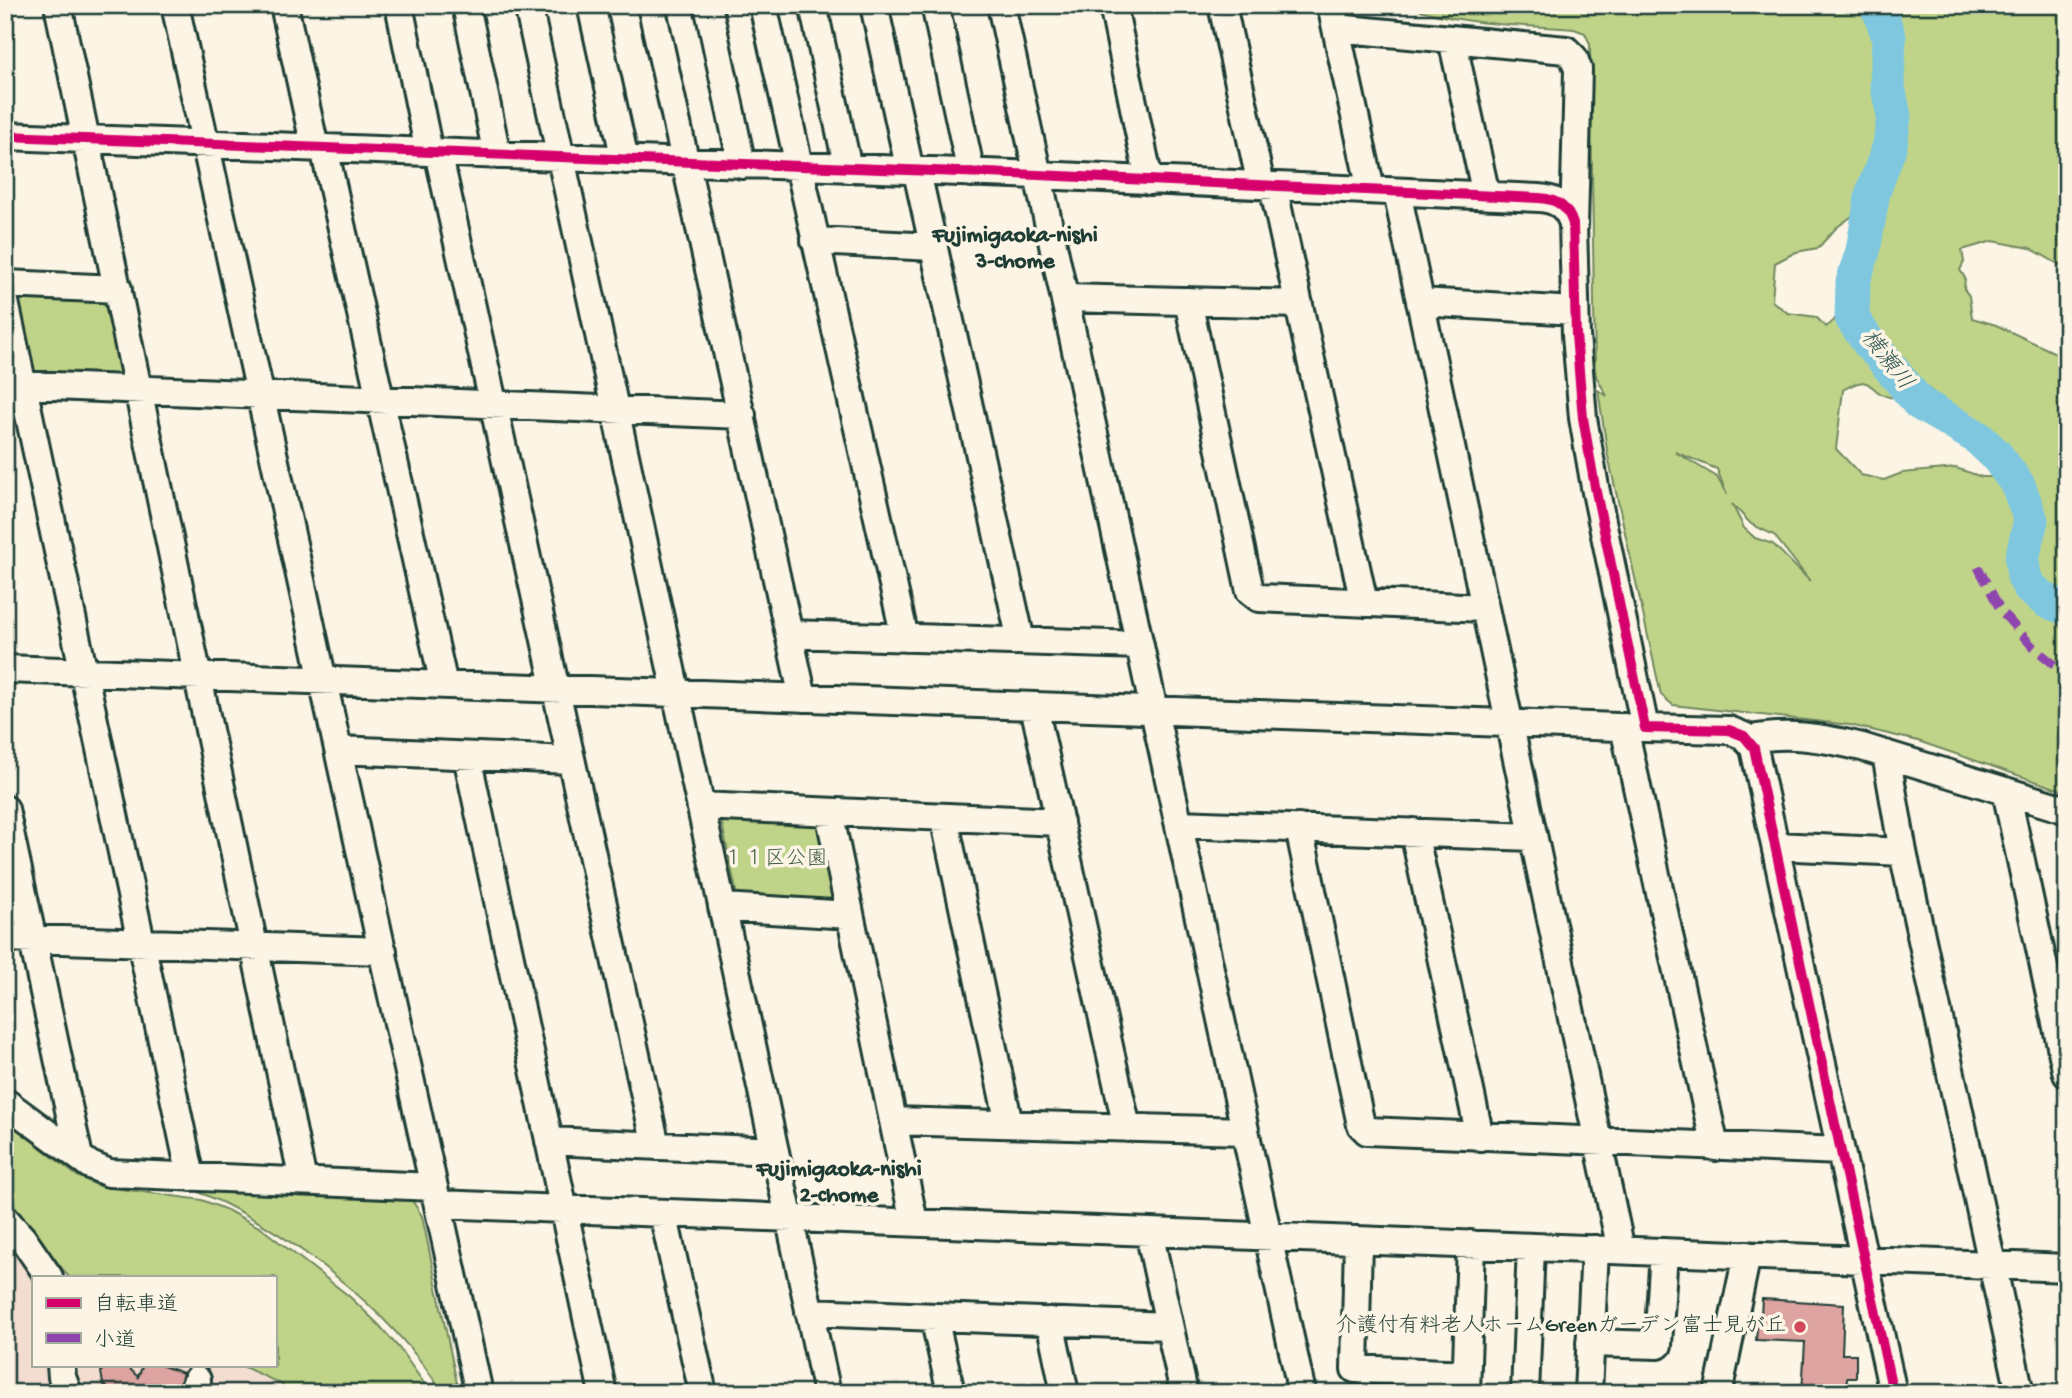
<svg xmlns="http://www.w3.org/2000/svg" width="2072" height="1398" viewBox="0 0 2072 1398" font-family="'Gochi Hand','Klee One',sans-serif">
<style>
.built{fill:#f3ddd1}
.green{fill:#c0d489;stroke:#70885e;stroke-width:2;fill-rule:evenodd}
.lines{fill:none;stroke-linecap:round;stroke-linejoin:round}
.river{stroke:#7fc7df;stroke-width:35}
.building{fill:#dea4a1;stroke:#1f3d34;stroke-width:2}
.minor-casing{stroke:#1f3d34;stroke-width:32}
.minor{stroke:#fcf5e5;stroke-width:26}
.quiet{stroke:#8e44ad;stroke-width:9;stroke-dasharray:18 9;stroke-linecap:butt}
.cycleway-casing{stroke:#fcf5e5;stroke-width:15}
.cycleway{stroke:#d6006c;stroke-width:10}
.poi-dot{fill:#d1495b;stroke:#fcf5e5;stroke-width:2.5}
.labels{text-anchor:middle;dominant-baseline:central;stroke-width:7;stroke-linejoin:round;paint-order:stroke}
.park-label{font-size:21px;fill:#3f5b45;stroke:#fcf5e5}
.poi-label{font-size:21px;fill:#1f3d34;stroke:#fcf5e5;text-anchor:end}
.neighbourhood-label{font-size:23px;font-weight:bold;fill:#1f3d34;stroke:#fcf5e5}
.water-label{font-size:23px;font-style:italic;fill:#325956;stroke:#fcf5e5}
</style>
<rect width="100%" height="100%" fill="#fcf5e5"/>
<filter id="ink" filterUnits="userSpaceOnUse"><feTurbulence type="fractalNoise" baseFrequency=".0143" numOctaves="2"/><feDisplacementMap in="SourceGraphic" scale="14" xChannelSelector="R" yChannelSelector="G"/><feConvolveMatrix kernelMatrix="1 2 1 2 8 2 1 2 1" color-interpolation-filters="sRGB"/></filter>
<g filter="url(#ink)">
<path class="built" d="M5,1207L42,1244L69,1277H33V1365H237L280,1385L287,1393H5Z"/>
<path class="green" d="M1406,5H2067V269L2030,248L1993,241L1962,250L1964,262L1960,270L1965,278L1964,289L1969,296L1972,318L1996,325L2062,356L2067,367V792L1918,741L1850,725L1673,705L1661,695L1608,456L1598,390L1607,396L1596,376L1595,369L1590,44L1585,33L1574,29C1520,25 1456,25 1406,5ZM1855,214L1880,233L1867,278L1865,312L1885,337L1893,359L1935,394L1951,411L1929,417L1935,427L1969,449L1997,477H1982L1956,468L1902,473L1884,480L1861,475L1836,449L1843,390C1874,371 1867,392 1889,397C1898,399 1919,393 1929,392C1920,386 1911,378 1901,373C1868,358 1860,363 1862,322L1850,310L1843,312L1826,327L1816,317L1788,313L1772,301L1775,263L1796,252L1818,248L1836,228ZM1675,452L1717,469L1727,495L1717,477ZM1732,504L1751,524L1774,535L1810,581L1773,544L1755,538L1744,528Z
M18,295L105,302L111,307L124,377L36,376L30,371L16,300Z
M721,819L819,821L839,901L737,896Z
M5,1120L77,1176L99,1186L202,1200L227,1210L261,1228L349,1296L379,1325L399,1348L431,1393H288L281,1384L240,1365H275V1277H69L42,1244L5,1207Z
M193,1186L410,1197L422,1216L459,1393H442C397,1314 278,1221 193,1190Z"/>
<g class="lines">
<path class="river" d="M1876,5L1881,14L1889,38L1887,83L1894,116L1890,145L1873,192L1863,251L1853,282L1852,318L1871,346L1881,356L1919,403L1977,437L1996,455L2018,485L2031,520L2022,559L2024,577L2030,588L2047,601L2067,608"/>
</g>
<path class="building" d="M1762,1299L1844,1304L1842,1354H1856V1378H1847L1846,1393H1802L1805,1342L1756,1340L1758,1315H1761Z
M105,1365H126L138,1377L143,1365H160L183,1373L177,1393H119L111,1391L103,1384L101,1372Z"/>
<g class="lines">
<g class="minor-casing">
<path id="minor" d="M58,5L303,1181
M175,5L479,1393
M284,5L315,148
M399,5L429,152
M466,5L497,155
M528,5L827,1393
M591,5L625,160
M651,5L803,698
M708,5L742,165
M763,5L905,638
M813,5L848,169
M874,5L910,171
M935,5L971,173
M1001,5L1302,1393
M1113,5L1149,181
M1222,5L1261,185
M1331,5L1371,190
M1336,28L1566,50L1574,58L1578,69L1574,226
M1452,39L1486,195
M5,136L1038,175L1539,198C1557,199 1568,207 1573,224L1576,335L1583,418L1595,487L1645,728L1729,730L1744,736L1754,748L1893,1393
M324,148L444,685
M438,152L656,1146
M917,172L1021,641
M1273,186L1364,603
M1397,192L1621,1250
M815,241L934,247
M5,284L118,289
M1065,298L1299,304
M1188,301L1250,591L1259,598L1485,608
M5,302L191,1177
M1420,302L1575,311
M6,384L742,415
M789,634L1140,645
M5,669L1645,728
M1034,706L1127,1128
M1624,727L1715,1147
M1748,740C1786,731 1825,738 1862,747L2067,810
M339,750L571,760
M1886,754L1903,852L2020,1393
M467,756L603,1393
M2006,791L2067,1074
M701,806L1060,822
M5,809L79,1157
M829,812L914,1222
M944,817L1009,1124
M1179,824L1533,837
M1299,828L1361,1125L1367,1131L1841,1151
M1414,832L1480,1137
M1776,846L1903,852
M722,907L850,915
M5,938L383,951
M5,1102L90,1165L109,1173L434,1187
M893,1121L1245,1131
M549,1141L775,1151
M438,1204L2067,1268
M663,1213L703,1393
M5,1219L23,1239L49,1277
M1149,1232L1184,1393
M1358,1240L1355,1369L1466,1374
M809,1312L1169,1326
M934,1317L951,1393
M1050,1321L1065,1393
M1590,1343L1658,1345L1664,1252
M61,1365L62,1377L68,1393
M192,1393L197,1380
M1466,1393L1471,1244
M1525,1393L1531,1247
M1588,1393L1595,1249
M1718,1393L1747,1255"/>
</g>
<use href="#minor" class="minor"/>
<path class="quiet" d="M1978,567L2001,611L2033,647L2067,675"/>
<g class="cycleway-casing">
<path id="cycleway" d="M5,136L1038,175L1539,198C1557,199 1568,207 1573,224L1576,335L1583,418L1595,487L1645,728L1729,730L1744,736L1754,748L1893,1393"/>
</g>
<use href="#cycleway" class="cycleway"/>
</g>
</g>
<circle class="poi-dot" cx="1800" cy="1327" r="7"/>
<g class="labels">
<g class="park-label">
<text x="775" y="860">１１区公園</text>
</g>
<g class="poi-label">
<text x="1786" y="1327">介護付有料老人ホームGreenガーデン富士見が丘</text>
</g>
<g class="neighbourhood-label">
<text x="1015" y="236">Fujimigaoka-nishi<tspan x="1015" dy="26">3-chome</tspan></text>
<text x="839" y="1170">Fujimigaoka-nishi<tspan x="839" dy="26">2-chome</tspan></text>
</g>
<g class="water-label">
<text transform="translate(1886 361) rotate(52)">横瀬川</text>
</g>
</g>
<rect width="2072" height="1398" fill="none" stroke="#fcf5e5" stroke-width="28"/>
<rect x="14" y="14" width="2044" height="1370" fill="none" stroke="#1f3d34" stroke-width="2.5" filter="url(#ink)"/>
<rect x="32" y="1276" width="245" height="91" fill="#fcf5e5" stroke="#a4ab9e" stroke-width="2"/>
<rect x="46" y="1298" width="35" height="10" fill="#d6006c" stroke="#a4ab9e" stroke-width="2"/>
<text x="94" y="1310" font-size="21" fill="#1f3d34">自転車道</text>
<rect x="46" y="1333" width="35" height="10" fill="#8e44ad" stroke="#a4ab9e" stroke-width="2"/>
<text x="94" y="1346" font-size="21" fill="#1f3d34">小道</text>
</svg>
